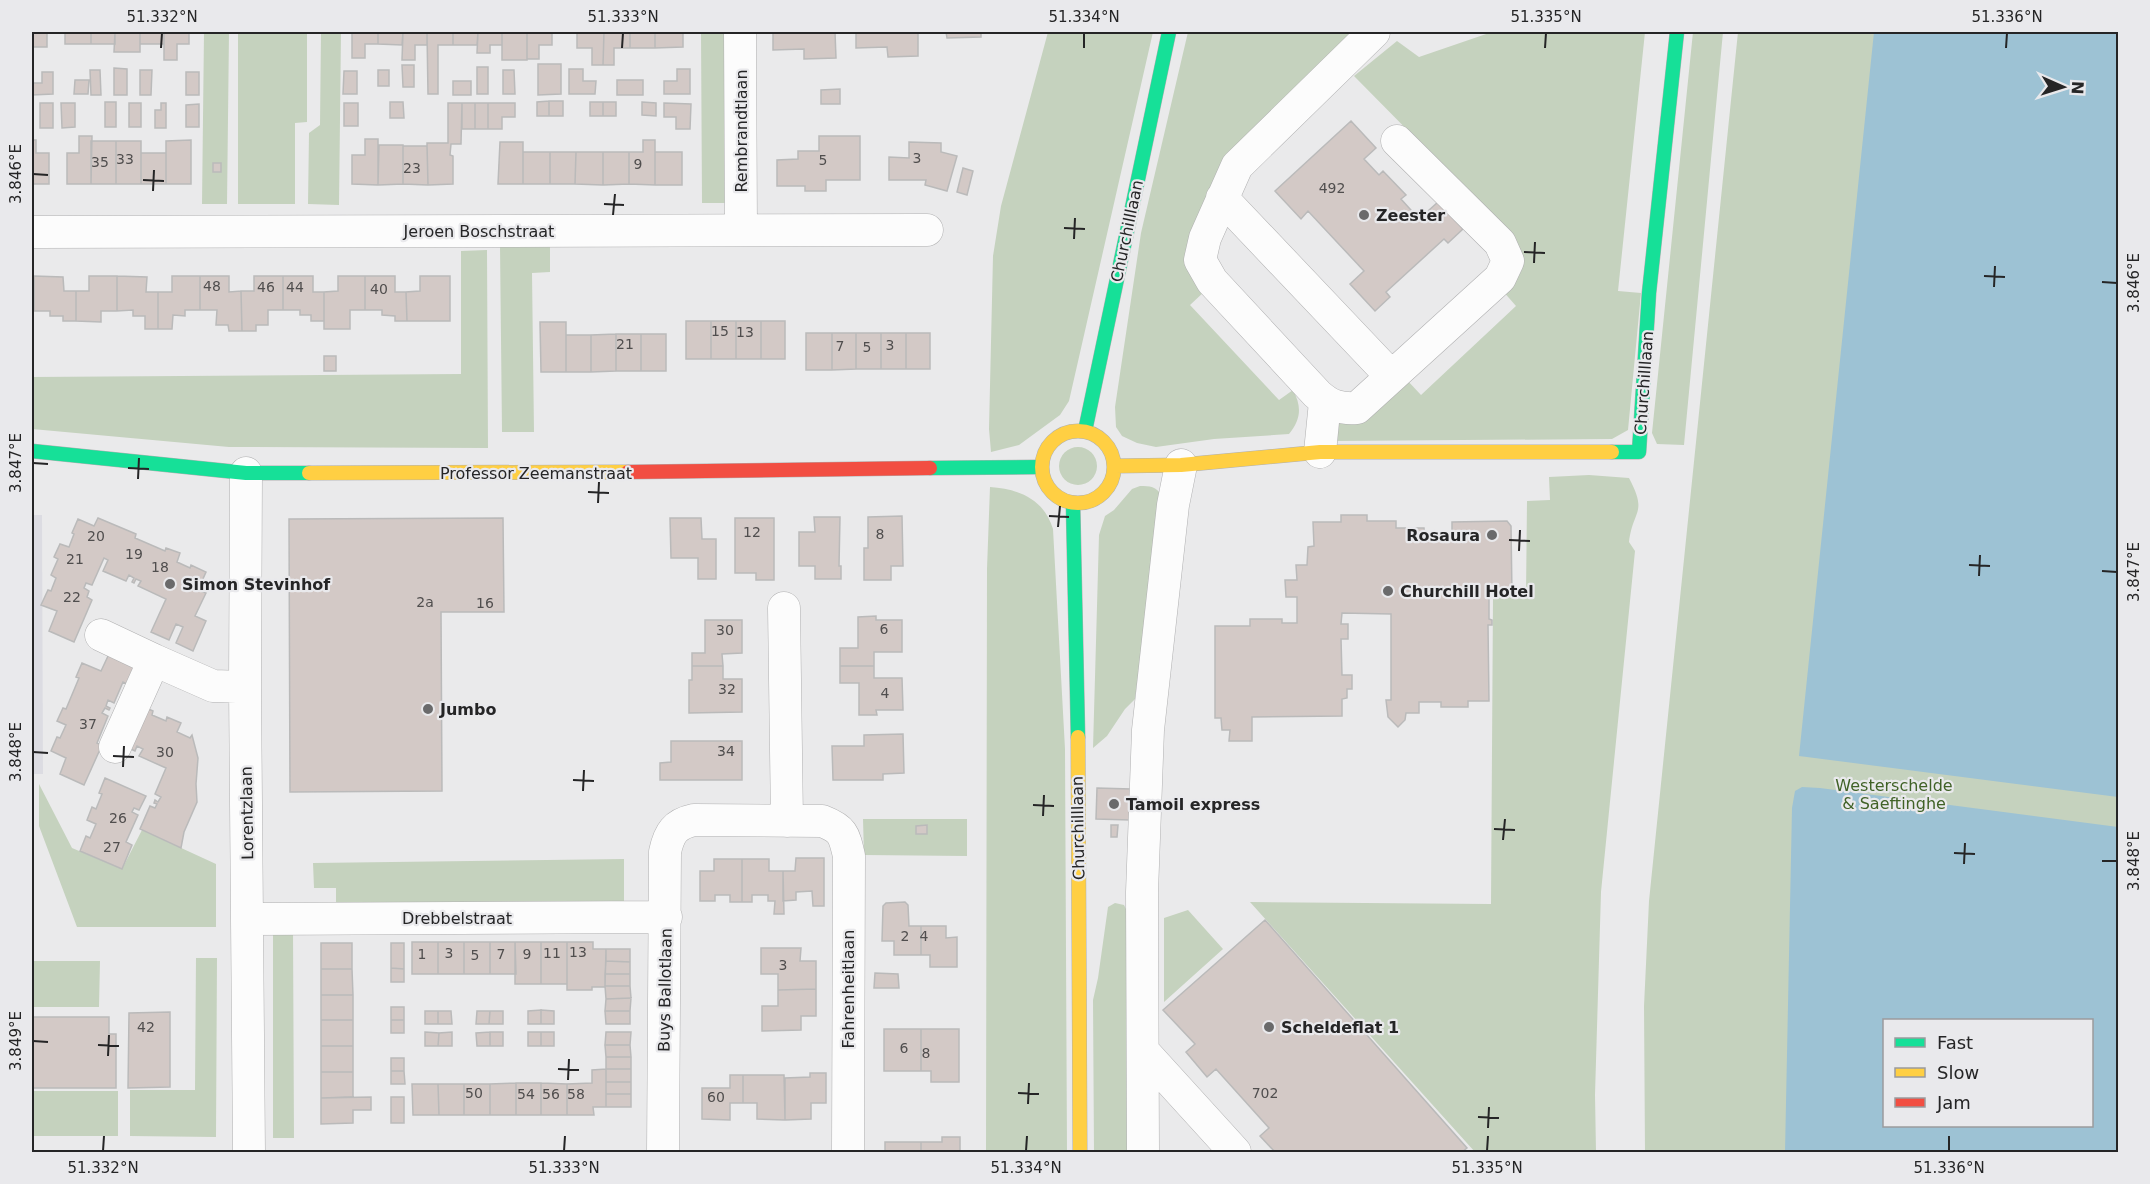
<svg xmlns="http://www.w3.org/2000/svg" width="2150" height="1184" viewBox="0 0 2150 1184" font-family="'DejaVu Sans',sans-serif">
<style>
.built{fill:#dcdce2}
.green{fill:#c5d2be;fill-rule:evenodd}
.water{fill:#9dc2d4;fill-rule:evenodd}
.building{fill:#d3c9c6;stroke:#bababa;stroke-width:1.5}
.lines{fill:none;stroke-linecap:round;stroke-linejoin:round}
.street-casing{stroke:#b0b0b1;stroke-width:33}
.fast-casing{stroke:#b0b0b1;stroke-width:15}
.slow-casing{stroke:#b0b0b1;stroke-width:15}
.jam-casing{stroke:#b0b0b1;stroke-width:15}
.street{stroke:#fcfcfc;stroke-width:32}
.fast{stroke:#16e098;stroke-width:14}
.slow{stroke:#ffcf43;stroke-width:14}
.jam{stroke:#f24e42;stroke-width:14}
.ticks{fill:none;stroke:#252526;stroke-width:2}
.poi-dot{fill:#6a6a6b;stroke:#e9e9ec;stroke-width:2}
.labels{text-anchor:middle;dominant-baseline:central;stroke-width:4.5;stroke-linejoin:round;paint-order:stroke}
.number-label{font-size:14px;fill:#504e4e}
.street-label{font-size:16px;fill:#252526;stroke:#e9e9ec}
.poi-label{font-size:16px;font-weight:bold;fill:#252526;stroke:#e9e9ec;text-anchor:start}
.park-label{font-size:16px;fill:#406227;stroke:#e9e9ec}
.neatline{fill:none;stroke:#252526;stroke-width:2}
.ticks-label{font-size:15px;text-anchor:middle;fill:#252526}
</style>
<rect width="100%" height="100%" fill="#eaeaeb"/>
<path class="built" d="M32,515H42L43,774H32Z"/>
<path class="green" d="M204,32H229L227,204H202Z
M238,32H307V122L295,123V204H238Z
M321,32H341L339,205L308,204L309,133L320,125Z
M701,32H725L727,203H702Z
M1048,32H1153L1069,401L1060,415L1019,445L991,452L989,429L993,256L1001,206Z
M1188,32H1362L1237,147L1205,291L1190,305L1279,400L1293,390C1302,407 1301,419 1289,434L1214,439L1156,447L1137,443L1122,436L1116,427L1115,407L1141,233Z
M1492,32H1645L1618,291L1641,293L1628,430L1612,439L1334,441L1339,422L1406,379L1421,395L1516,306L1502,290L1507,231L1354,76L1397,41L1419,57Z
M1693,32H1723L1684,445L1657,444L1652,433Z
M1738,32H2118V1152H1645L1644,1006L1649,901ZM1884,1020H2092V1126H1884Z
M550,244V272L532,273L534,432H502L500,245Z
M487,250L488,448L229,447L32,429V377L461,374V251Z
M1059 466a19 19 0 1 1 38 0a19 19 0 1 1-38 0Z
M1589,475L1629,478C1648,514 1633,509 1629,542L1635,551L1601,892L1595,1095L1596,1152H1475L1250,902L1491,904L1493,597L1526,595L1527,501L1550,500L1549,477Z
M1140,486C1150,486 1156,486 1162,496L1135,699L1125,709L1107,736L1093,748L1099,535L1105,516L1114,510L1132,489Z
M990,487C1019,489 1044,499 1053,529L1065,749L1067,1152H986L987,569Z
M39,784L72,848L122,869L142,830L216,864V927H77L39,826Z
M863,819H967V856L864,855Z
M624,859V903L336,906V888H314L313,863Z
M1115,903L1124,905L1129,915L1131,1152H1094L1093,1000L1098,978L1108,907Z
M1188,910L1223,949L1164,1002V918Z
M273,930H293L294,1138H273Z
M196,958H217L216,1137L130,1136V1090H195Z
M32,961H100L99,1007H32Z
M32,1091H118V1136H32Z"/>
<path class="water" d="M1874,32H2118V797L1799,756Z
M1802,787L1820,788L2118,827V1152H1785L1792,808L1795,791ZM1884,1020H2092V1126H1884Z"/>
<path class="building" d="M32,32H47V47H32Z
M65,32H91V44H65Z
M91,32H115V44H91Z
M115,32H140V52H114Z
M140,32H164V44H140Z
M164,32H189V44H177V60H164Z
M352,32H378V44H365V58H352Z
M378,32H403L402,45L378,44Z
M403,32H427V45H415V60H402Z
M427,32H453V45H438V94H428Z
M453,32H478L477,45H453Z
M478,32H502V45H490V53H477Z
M502,32H527V60H502Z
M527,32H552V45H539V59H527Z
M577,32H604L603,65H592V48H577Z
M604,32H630V48H614V65H603Z
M630,32H655V48H630Z
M655,32H683V47L655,48Z
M773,32H835L836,58L804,59V49L773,50Z
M856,32H918V56L888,57L887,47L856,48Z
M946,32H981V37L947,38Z
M538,64H561V94L538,95Z
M402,65H414V87H403Z
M477,67H488V94H477Z
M114,68L127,69V95H114Z
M569,69H583V81H596L595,94H569Z
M677,69H690V94H664V81H677Z
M90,70H100L101,95H91Z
M140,70H152L151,95H140Z
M378,70H389V86H378Z
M503,70H514L515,94H503Z
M344,71H357V94H343Z
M42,72H53V94L32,95V83H42Z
M186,72H199V95H186Z
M75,80H89L88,94H74Z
M617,80H643V95H617Z
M453,81H471V95H453Z
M840,89V104H821V90Z
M549,101H563V116H549Z
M549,101V116H537V102Z
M105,102H116V127H105Z
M390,102H403L404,118H390Z
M590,102H603V116H590Z
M603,102H616V116H603Z
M642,102L656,103V116L642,115Z
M40,103H53V128H40Z
M61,103H75V127L62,128Z
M129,103H141V127H129Z
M161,103H166V128H155V110H161Z
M344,103H358V126H344Z
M448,103H462L461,144H451L450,155L453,156V184L428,185L427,143H448Z
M462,103H475V129H462Z
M475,103H488V129H475Z
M488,103H515V117H502V129H488Z
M664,103L691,104L690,129H676V117H664Z
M199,104V127H186V105Z
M1351,121L1376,148L1364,159L1379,175L1383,171L1406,195L1401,199L1419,219L1438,202L1463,229L1448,243L1444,239L1386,292L1390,297L1375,311L1350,284L1364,271L1308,211L1301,219L1275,191Z
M79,136H92L91,184H67V153H79Z
M819,136H860V180H826V191H805V186H777V160L798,159V151H819Z
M365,139H378V185L352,184V155H365Z
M32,140H36V153H49V184H32Z
M191,140V184H166V141Z
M643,140H655V185L629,184V152H643Z
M91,141H116V184H91Z
M116,141H141V184H116Z
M500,142H523V184H498Z
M909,142L941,143V152L957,156L947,191L925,185L926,180H889V157L909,158Z
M379,145H403V184L378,185Z
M403,146H427L428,185L403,184Z
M523,152H550V184H523Z
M550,152H576L575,184H550Z
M576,152H603V185L575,184Z
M603,152H629V184L603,185Z
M655,152H682V185H655Z
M141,153H166V184H141Z
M213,163H221V172H213Z
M963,168L973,171L967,195L957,192Z
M34,276L63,277L64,291H76V321H63V316H50V311H34Z
M89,276H117V311H101V322L76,321V291H89Z
M117,276L147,277L146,292H158V329H145V316H133V310L117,311Z
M172,276H200V310H185V316L173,315L172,329H158V292H172Z
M200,276H229V292L241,291L242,331H229L228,325H216L217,310H200Z
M254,276H283V310H268V325H256V331H242L241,291H254Z
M283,276H313V292H324V321H311V315H300V310H283Z
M338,276H365V310H350V329H324V292L338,291Z
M365,276H395V292H406L407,321H395V316L382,315V310H365Z
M420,276H450V321H407L406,292L420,291Z
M686,321H711V359H686Z
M711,321H736V359H711Z
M736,321H761V359H736Z
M761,321H785V359H761Z
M540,322H566V372H541Z
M806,333H832V370H806Z
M832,333H856V369L832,370Z
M856,333H881V369H856Z
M881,333H906V369H881Z
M906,333H930V369H906Z
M616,334H641V371H616Z
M616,334V371L591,372V335Z
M641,334H666V371H641Z
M566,335H591V372H566Z
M324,356H336V371H324Z
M1341,515H1367V521H1396V528H1424L1425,538L1434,537L1436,533H1452V522L1507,521L1511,526L1512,594H1489V619L1492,620V625H1488L1489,701H1468V707H1441V702H1419V713H1406L1405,720L1398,727L1388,717L1386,700H1391V614L1342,613L1341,624H1348V639H1341L1342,675H1352V689H1347V698L1342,699V716L1252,717V741H1229L1230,730H1222L1221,718H1215V626H1250V619H1282V623H1297V597H1286L1285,580H1297L1296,565H1307L1308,547L1314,546L1313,522H1341Z
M902,516L903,566H891V580H864V548H868V517Z
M814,517H840L839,566H841V579H815V566H799V532H815Z
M98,518L136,534L135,538L165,551L166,548L180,553L177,562L190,568L191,565L206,572L198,590L206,593L195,616L206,621L193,651L176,643L183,627L176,624L169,640L151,632L166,599L138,586L141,581L136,579L134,583L132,582L134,578L129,575L126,581L103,571L108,560L104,558L92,585L86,583L84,588L89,591L87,597L92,600L74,642L49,631L57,611L41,605L48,590L51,591L56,578L51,575L58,559L54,557L60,544L69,547L74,534L72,533L78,519L94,526Z
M503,518L504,612H441L442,791L290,792L289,519Z
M670,518H701L702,539H716V579H698V558H671Z
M735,518H774V580H756V573H735Z
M876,616V620H902V652H874V666H840V648H858V617Z
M705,620H742V653L722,654L723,666H692V653H705Z
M109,654L143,669L135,688L123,682L114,703L108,700L106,706L110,708L109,710L105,708L102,713L108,716L97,743L102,745L84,785L60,774L66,758L51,751L57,737L60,738L66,725L57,721L63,708L66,709L79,678L76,677L82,663L101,671Z
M692,666H723V679H742V712L689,713V680H692Z
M840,666H874V678H902L903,710H876L877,715H859V683H840Z
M139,705L153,711L152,715L166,721L167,717L181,723L177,732L190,738L192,735L198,758L196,784L197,802L184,832L181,848L140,829L150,806L155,808L157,804L154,803L155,800L158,802L161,797L155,794L166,768L139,756L143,749L137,746L135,751L122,745Z
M903,734L904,773L883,774V780H833L832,746H864V735Z
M671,741H742V780H660V763L671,762Z
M105,778L146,796L139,810L134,808L132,812L138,815L126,842L132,845L122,869L80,851L86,836L90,838L96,824L87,820L92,807L96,809L102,794L99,793Z
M1097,788L1131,789L1130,820L1096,819Z
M927,825V834H916V826Z
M1111,825H1118L1117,837H1111Z
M796,858H824V906H813L812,891L796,892V900L783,901V871H795Z
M714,859H742V902H730V895H715V901H700V871H714Z
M742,859H769V871H783L784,914H774L775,901H768V895H752V902H742Z
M905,902L908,905L909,926H921V955H894V941H882L883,906L886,903Z
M1265,920L1467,1148L1462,1152H1275L1260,1136L1269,1128L1216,1069L1207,1077L1186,1052L1195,1044L1163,1010Z
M921,926H946V938L957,937V967H930V955H921Z
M412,942H438V974H412Z
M438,942H464V974H438Z
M464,942H490V974H464Z
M490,942H515L516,974H490Z
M515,942H541V984H515Z
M541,942H567V984H541Z
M567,942H593V949H606L605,987H592V990H567Z
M321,943H352V969H321Z
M391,943H404V969L391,968Z
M761,948H801L800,961H816V989L778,990V974H761Z
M606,949H630V962L606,961Z
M606,961L630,962V974H605Z
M391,968L404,969V982H391Z
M321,969H352L353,995H321Z
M875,973L898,974L899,988H874Z
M605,974H630V986H605Z
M605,986H630L631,998L606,999Z
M816,989V1016H801V1030L762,1031V1006H778V990Z
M321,995H353V1020H321Z
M631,998L630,1011H605L606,999Z
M391,1007H404V1020H391Z
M541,1010V1024H528V1011Z
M541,1010L554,1011V1024H541Z
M425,1011H438V1024H425Z
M438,1011H451L452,1024H438Z
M477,1011H490L489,1024H476Z
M490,1011H503V1024H489Z
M605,1011H630V1024H606Z
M170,1012V1087L128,1088L129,1013Z
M32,1017H109V1034H116V1088H32Z
M321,1020H353V1046H321Z
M391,1020H404V1033H391Z
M884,1029H921V1071H884Z
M921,1029H959V1082H931V1071H921Z
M425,1032L439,1033L438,1046H425Z
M452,1032V1046H438L439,1033Z
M490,1032V1046H477L476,1033Z
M490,1032H503V1046H490Z
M528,1032H541V1046H528Z
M541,1032H554V1046H541Z
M606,1032H631L630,1045H605Z
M605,1045H630L631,1057H606Z
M321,1046H353V1072H321Z
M606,1057H631V1069H606Z
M391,1058H404V1071H391Z
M606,1069V1107H593L594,1115H567V1084L592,1083V1070Z
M606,1069H631V1082H606Z
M391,1071H404L405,1084H391Z
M321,1072H353V1097L321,1098Z
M810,1073H826V1103H811V1119L785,1120V1078L810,1077Z
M730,1075H743V1103H730V1120L702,1119V1088H730Z
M743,1075H784L785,1120L757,1119V1103H743Z
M606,1082H631V1094H606Z
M516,1083V1115H490V1084Z
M516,1083H541V1115H516Z
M541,1083L567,1084V1115H541Z
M412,1084H438L439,1115H413Z
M438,1084H464V1115H439Z
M464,1084H490V1115H464Z
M606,1094H631V1107H606Z
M371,1097V1110H353V1123L321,1124V1098Z
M391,1097H404V1123H391Z
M942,1137H960V1152H921V1142H942Z
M885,1142H921V1152H885Z"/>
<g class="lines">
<g class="street-casing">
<path id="street" d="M740,32L741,230
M1374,32L1237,166L1205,238L1200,260L1212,281L1317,394C1330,406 1340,409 1357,408L1500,278L1508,261L1500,243L1397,141
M1222,198L1391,376
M32,232L927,230
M1320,452L1325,402
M246,473L245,687L249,1152
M784,608L787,821
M101,635L154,660
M115,747L154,660L213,686L245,687
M248,919L666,917
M1144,1052L1235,1152
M663,1152L665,852C669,833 675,824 694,820L822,821C843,829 844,834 849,856L848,1152
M1143,1152L1142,892L1148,730L1173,505L1181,465"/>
</g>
<g class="fast-casing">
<path id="fast" d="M1085,431L1169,32
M32,451L246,473H309
M1612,452H1639L1649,293L1677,32
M930,468L1041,467
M1073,504L1078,737"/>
</g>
<g class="slow-casing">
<path id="slow" d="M1042 467a36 36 0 1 1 72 0a36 36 0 1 1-72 0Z
M1115,466L1181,465L1320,452H1612
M309,473L628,472
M1078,737L1080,1152"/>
</g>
<g class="jam-casing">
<path id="jam" d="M628,472L930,468"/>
</g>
<use href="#street" class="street"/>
<use href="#fast" class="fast"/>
<use href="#slow" class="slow"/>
<use href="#jam" class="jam"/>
</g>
<path class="ticks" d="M161,48L162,33M622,48L623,33M1084,48V33M1545,48L1546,33M2006,48L2007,33M33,174L48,175M143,180L164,181M153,191L154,170M604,204L624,205M613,215L615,194M1064,228L1085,229M1074,239L1075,218M1524,252L1545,253M1534,263L1535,242M1984,276L2005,277M2102,282L2117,283M1994,287L1995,266M33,463L48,464M128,468L149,469M138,479L139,458M588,492L609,493M598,503L599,482M1049,516L1069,517M1058,527L1060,506M1509,540L1530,541M1519,551L1520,530M1969,565L1990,566M2102,571L2117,572M1979,576L1980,555M33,752L48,753M113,756L134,757M123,767L124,746M573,780L594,781M583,791L584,770M1033,805L1054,806M1043,816L1044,795M1494,829L1515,830M1503,840L1505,819M1954,853L1975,854M2102,861H2117M1964,864L1965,843M33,1041L48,1042M98,1045L119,1046M108,1056L109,1035M558,1069L579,1070M568,1080L569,1059M1018,1093L1039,1094M1028,1104L1029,1083M1478,1117L1499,1118M1488,1128L1489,1107M103,1151L104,1136M564,1151L565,1136M1026,1151L1027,1136M1487,1151L1488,1136M1949,1151V1136"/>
<g class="poi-dot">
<circle cx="1364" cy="215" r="6"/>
<circle cx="1492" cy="535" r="6"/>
<circle cx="170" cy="584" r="6"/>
<circle cx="1388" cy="591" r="6"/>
<circle cx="428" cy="709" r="6"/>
<circle cx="1114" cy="804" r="6"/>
<circle cx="1269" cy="1027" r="6"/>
</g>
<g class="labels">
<g class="number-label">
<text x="917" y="158">3</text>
<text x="125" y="159">33</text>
<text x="823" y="160">5</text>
<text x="100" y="162">35</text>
<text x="638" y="164">9</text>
<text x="412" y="168">23</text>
<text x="1332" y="188">492</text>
<text x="212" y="286">48</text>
<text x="266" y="287">46</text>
<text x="295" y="287">44</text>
<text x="379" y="289">40</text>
<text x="720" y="331">15</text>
<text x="745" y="332">13</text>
<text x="625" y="344">21</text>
<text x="890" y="345">3</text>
<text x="840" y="346">7</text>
<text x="867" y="347">5</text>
<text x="752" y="532">12</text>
<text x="880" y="534">8</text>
<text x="96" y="536">20</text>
<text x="134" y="554">19</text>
<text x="75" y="559">21</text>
<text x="160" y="567">18</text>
<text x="72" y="597">22</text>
<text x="425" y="602">2a</text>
<text x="485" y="603">16</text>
<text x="884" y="629">6</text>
<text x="725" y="630">30</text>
<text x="727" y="689">32</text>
<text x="885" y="693">4</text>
<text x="88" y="724">37</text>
<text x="726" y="751">34</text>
<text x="165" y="752">30</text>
<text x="118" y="818">26</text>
<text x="112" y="847">27</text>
<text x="905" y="936">2</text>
<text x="924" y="936">4</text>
<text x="578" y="952">13</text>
<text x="449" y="953">3</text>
<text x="552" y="953">11</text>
<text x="422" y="954">1</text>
<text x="501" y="954">7</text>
<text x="527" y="954">9</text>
<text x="475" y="955">5</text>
<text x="783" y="965">3</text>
<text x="146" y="1027">42</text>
<text x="904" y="1048">6</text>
<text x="926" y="1053">8</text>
<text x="474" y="1093">50</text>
<text x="1265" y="1093">702</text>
<text x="526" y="1094">54</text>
<text x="551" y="1094">56</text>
<text x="576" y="1094">58</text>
<text x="716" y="1097">60</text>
</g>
<g class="street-label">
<text transform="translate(741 131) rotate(-90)">Rembrandtlaan</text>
<text x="479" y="231">Jeroen Boschstraat</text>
<text transform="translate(1127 231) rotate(-78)">Churchilllaan</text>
<text transform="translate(1644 383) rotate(-86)">Churchilllaan</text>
<text x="536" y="473">Professor Zeemanstraat</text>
<text transform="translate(247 813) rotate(-91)">Lorentzlaan</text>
<text transform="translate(1078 828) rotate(-91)">Churchilllaan</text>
<text x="457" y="918">Drebbelstraat</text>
<text transform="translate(848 989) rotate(-90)">Fahrenheitlaan</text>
<text transform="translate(665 990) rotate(-89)">Buys Ballotlaan</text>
</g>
<g class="poi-label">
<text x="1376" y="215">Zeester</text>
<text x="1480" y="535" text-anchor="end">Rosaura</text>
<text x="182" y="584">Simon Stevinhof</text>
<text x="1400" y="591">Churchill Hotel</text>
<text x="440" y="709">Jumbo</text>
<text x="1126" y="804">Tamoil express</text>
<text x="1281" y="1027">Scheldeflat 1</text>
</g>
<g class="park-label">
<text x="1894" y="785">Westerschelde<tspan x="1894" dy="18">&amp; Saeftinghe</tspan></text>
</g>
</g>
<rect width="2150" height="1184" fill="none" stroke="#e9e9ec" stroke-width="66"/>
<rect x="1883" y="1019" width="210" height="108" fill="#e9e9ec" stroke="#9b9b9d" stroke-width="1.5"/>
<rect x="1895" y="1038" width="30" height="9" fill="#16e098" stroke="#9b9b9d" stroke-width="1.5"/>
<text x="1937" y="1049" font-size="18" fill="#252526">Fast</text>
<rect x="1895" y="1068" width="30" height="9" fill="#ffcf43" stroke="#9b9b9d" stroke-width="1.5"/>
<text x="1937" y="1079" font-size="18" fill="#252526">Slow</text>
<rect x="1895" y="1098" width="30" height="9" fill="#f24e42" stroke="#9b9b9d" stroke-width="1.5"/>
<text x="1937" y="1109" font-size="18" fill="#252526">Jam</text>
<g transform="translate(2063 87) rotate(93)" stroke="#e9e9ec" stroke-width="4.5" paint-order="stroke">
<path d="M0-4.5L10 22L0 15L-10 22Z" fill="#252526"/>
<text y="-9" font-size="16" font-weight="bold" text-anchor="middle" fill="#252526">N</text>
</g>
<rect x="33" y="33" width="2084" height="1118" class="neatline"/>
<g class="ticks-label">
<text x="162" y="22">51.332°N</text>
<text x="623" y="22">51.333°N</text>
<text x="1084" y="22">51.334°N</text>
<text x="1546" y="22">51.335°N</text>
<text x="2007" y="22">51.336°N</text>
<text transform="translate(16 174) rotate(-90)" y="5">3.846°E</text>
<text transform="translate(2134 283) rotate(-90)" y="5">3.846°E</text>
<text transform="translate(16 463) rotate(-90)" y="5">3.847°E</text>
<text transform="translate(2134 572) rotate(-90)" y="5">3.847°E</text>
<text transform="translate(16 752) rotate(-90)" y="5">3.848°E</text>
<text transform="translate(2134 861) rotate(-90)" y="5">3.848°E</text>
<text transform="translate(16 1041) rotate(-90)" y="5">3.849°E</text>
<text x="103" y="1173">51.332°N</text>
<text x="564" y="1173">51.333°N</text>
<text x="1026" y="1173">51.334°N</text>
<text x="1487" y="1173">51.335°N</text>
<text x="1949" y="1173">51.336°N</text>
</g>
</svg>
